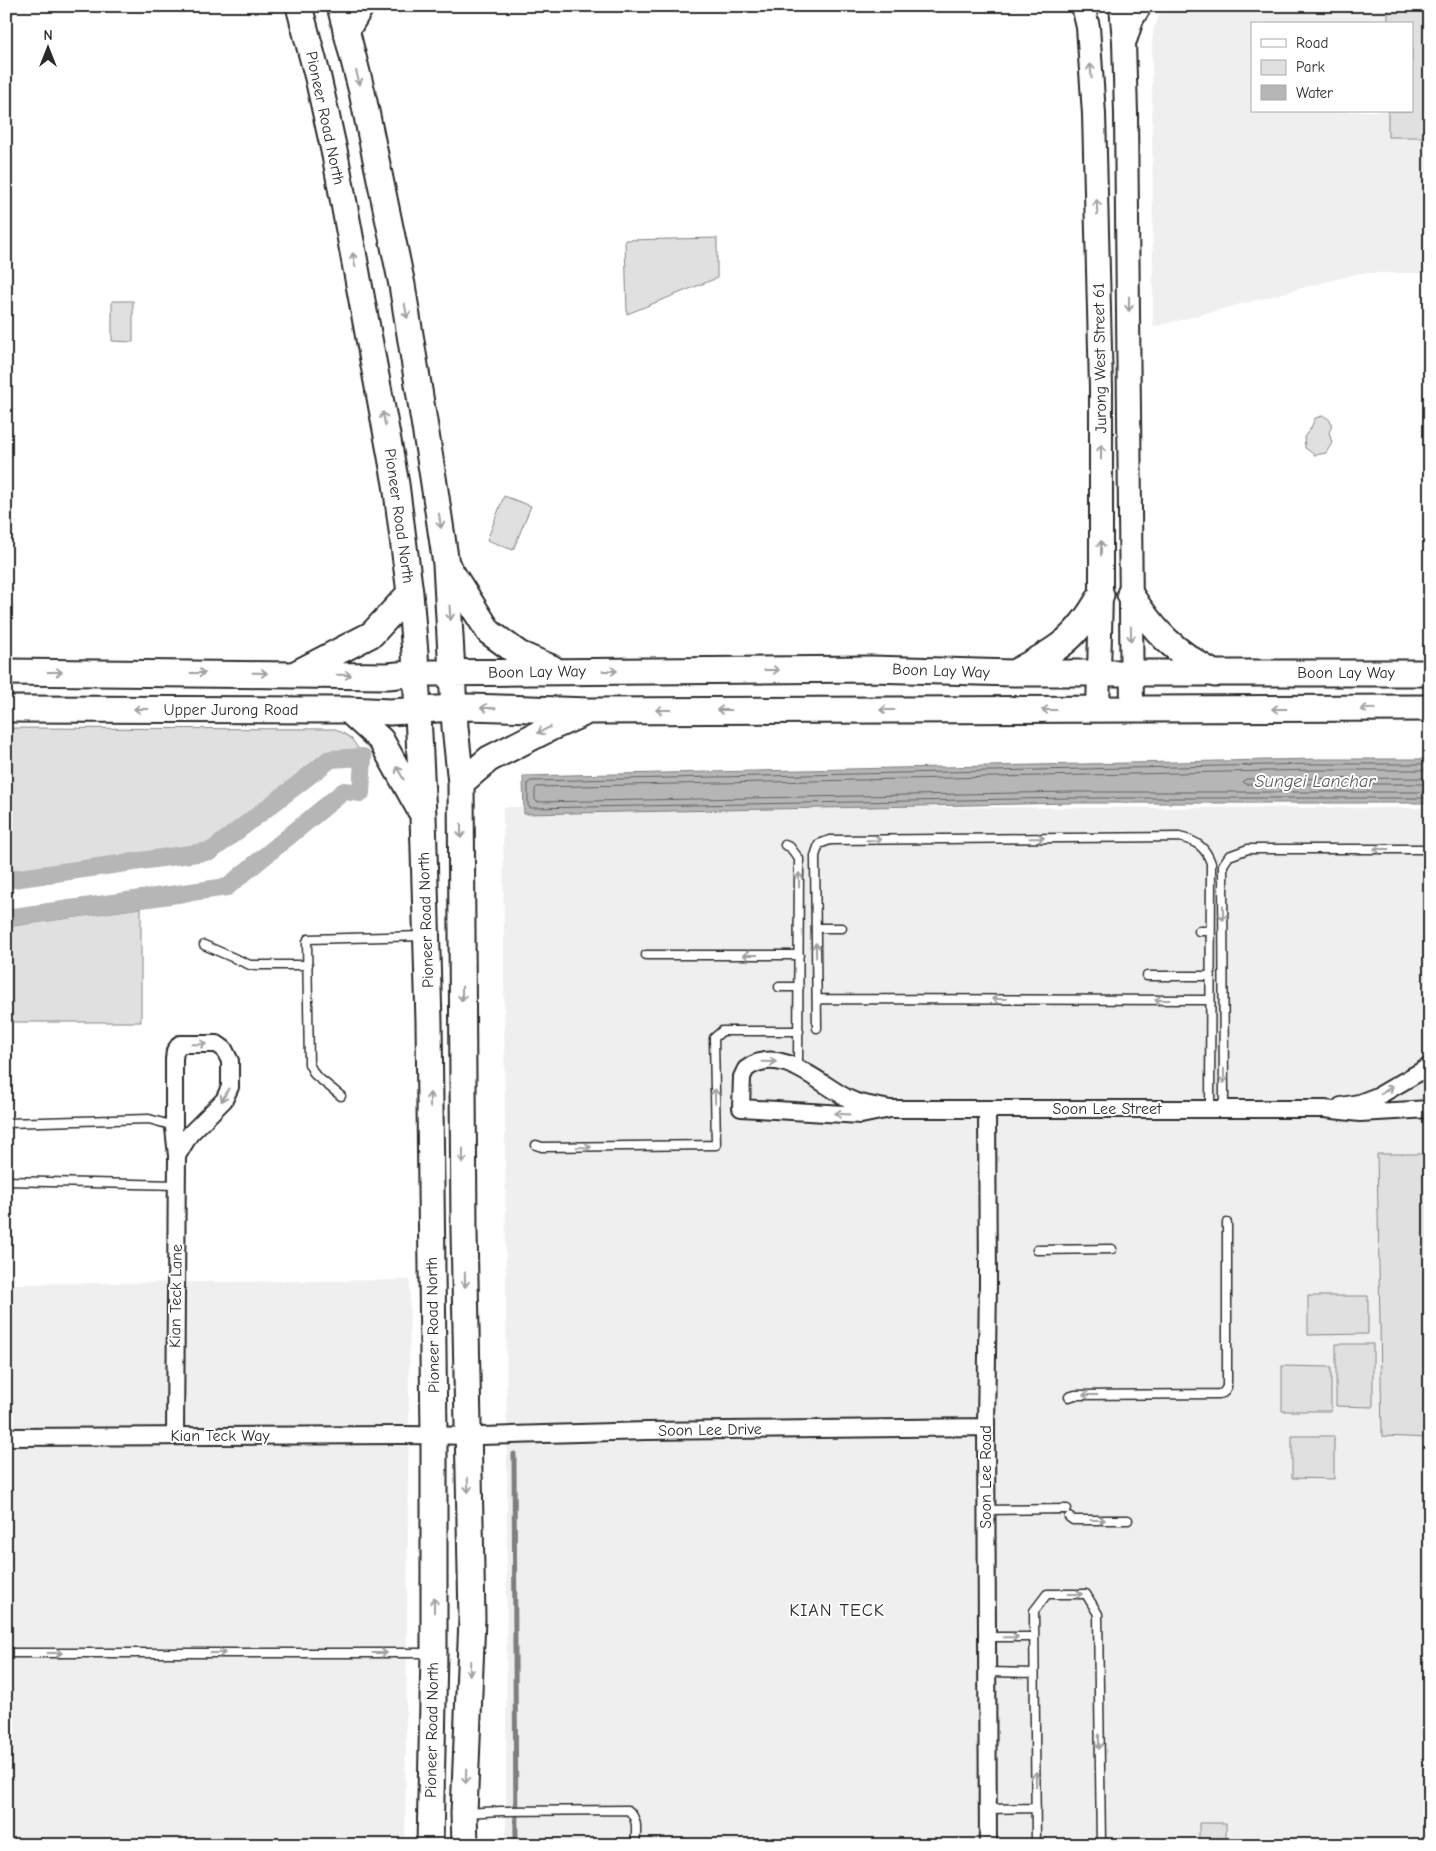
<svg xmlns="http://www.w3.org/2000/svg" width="1436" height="1851" viewBox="0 0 1436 1851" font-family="'Comic Neue',sans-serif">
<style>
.built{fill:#efefef;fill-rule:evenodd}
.green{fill:#e0e0e0;stroke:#868686}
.water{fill:#b6b6b6;stroke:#7e7e7e}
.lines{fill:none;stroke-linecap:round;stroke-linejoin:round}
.shore{stroke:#636363;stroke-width:1}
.stream{stroke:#7e7e7e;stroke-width:5}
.canal{stroke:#b6b6b6;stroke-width:18}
.lane-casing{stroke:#2b2b2b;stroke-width:11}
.street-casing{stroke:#2b2b2b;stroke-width:20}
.secondary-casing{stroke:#2b2b2b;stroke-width:26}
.primary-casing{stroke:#2b2b2b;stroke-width:29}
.lane{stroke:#fff;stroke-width:8}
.street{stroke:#fff;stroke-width:16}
.secondary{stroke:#fff;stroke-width:22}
.primary{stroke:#fff;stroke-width:25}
.oneway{stroke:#a0a0a0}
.labels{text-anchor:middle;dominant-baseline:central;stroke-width:4;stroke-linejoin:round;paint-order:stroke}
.street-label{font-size:16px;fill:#2b2b2b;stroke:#fff}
.water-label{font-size:18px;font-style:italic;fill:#5c5c5c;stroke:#fff}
.neighbourhood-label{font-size:18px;letter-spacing:1px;fill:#2b2b2b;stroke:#fff}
</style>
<rect width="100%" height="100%" fill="#fff"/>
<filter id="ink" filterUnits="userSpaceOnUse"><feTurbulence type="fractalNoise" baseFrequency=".02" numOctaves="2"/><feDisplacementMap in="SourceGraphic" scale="10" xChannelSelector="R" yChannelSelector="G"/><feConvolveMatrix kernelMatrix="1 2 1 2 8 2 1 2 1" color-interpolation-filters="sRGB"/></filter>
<g filter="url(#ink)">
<path class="built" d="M1164,6H1430V273H1360L1153,327L1152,43L1154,27ZM1252,24H1412V111H1252Z
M503,807L1430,808V1845H506L507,1452Z
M410,1280L405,1845H6V1284Z"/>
<path class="green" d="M1388,6H1430V137H1388V111H1412V24H1388Z
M717,238V278L627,314L625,240Z
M112,301H133V342L112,341Z
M1323,416C1331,418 1334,425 1329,432L1332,443L1326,453L1315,455L1305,448L1304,437L1311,428L1315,418Z
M504,496L531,506L513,550L487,540Z
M6,728L336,729L351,738L362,754L325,752L210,844L6,873Z
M141,908V1022H6V927Z
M1377,1154H1430V1438L1382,1436Z
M1308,1296H1368V1334L1308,1335Z
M1336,1344H1373V1407L1336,1406Z
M1282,1366L1331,1367V1411H1282Z
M1292,1436H1334V1479L1292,1478Z
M1199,1823H1226V1845H1199Z"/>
<path class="water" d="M1315,759H1430V803H1071L524,814L523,776Z"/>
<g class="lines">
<path class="shore" d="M1430,764H1315L531,781L528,783V806L531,808L1071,798H1430
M1430,770H1315L537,787L535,789V800L537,802L1071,792H1430
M1430,778L1246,779L1243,782L1246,784H1430"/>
<path class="stream" d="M514,1454L516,1845"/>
<path class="canal" d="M6,880L211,851L331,759L363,757L361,793L344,791L227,887L6,918"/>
<g class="lane-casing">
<path id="lane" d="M785,845L790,847L799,859L798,1068
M816,928H842
M1199,931H1210
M204,945L250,965H308
M646,955H799
M1147,976H1210
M779,987H799
M817,999L1210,1000
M817,1028L815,856L819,844L830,840L1179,837C1196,841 1205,846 1211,863L1210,1109
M341,1096L315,1075L309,1064L307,942L308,939L424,936
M1224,1109L1223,865L1229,856L1248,849H1430
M6,1123L149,1119L174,1126
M536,1145L542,1147L716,1145L714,1038L722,1031H799
M6,1181L177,1185
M1037,1250L1112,1249
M1069,1397L1075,1395L1219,1394L1223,1393L1227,1387V1223
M986,1510L1067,1509
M1069,1517L1073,1520H1128
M987,1637H1034
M6,1653H432
M988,1672L1034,1673
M988,1809L1036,1808
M466,1813L501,1811L628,1810C639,1819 636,1832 635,1845
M1036,1845L1034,1611L1047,1594H1086L1098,1614L1101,1845"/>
</g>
<g class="street-casing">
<path id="street" d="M1341,1106L1359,1103L1380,1095L1430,1066
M890,1109C877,1106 861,1105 849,1099C819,1084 780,1043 746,1069L742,1077L741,1108L861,1115L890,1109H1324L1360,1113L1430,1109
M987,1110L988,1283L986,1427L988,1845
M175,1436L177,1156L174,1128V1059L175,1051L180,1044H217L224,1049L230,1061V1087L224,1100L190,1134L177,1156
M6,1437L403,1435L481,1436L646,1431L986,1427"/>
</g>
<g class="secondary-casing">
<path id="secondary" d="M1083,6L1088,27L1094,114L1101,388V595L1098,710
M1121,6L1124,41L1126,114L1132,709
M1126,38L1132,19L1140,6"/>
</g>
<g class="primary-casing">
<path id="primary" d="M299,6L318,78L335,155L396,484L410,593L415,653L423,816L429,1022L434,1435V1653L430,1845
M340,6L362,92L402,285L433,477L446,564L455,727L461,783L464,1231L472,1619L464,1813L465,1845
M346,31L361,6
M448,567L489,632L519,654L552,668
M1130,594C1155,633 1174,651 1215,674
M6,672L388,676L417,673L871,669L1013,673H1430
M297,673L372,634L410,593
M1013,673C1028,665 1044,657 1058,647C1077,634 1090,615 1101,595
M6,709L348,710L390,712L469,707L589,711L1430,708
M348,710L381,740L420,810
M461,783L489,759L550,728L582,714"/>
</g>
<use href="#lane" class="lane"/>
<use href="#street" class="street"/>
<use href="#secondary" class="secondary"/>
<use href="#primary" class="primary"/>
</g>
<defs><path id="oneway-shaft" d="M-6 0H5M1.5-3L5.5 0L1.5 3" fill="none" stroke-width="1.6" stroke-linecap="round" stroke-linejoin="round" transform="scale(1.25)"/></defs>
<g class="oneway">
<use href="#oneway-shaft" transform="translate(1091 71) rotate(-94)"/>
<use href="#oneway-shaft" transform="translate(358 78) rotate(75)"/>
<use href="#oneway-shaft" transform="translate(1097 207) rotate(-92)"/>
<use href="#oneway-shaft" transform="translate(354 260) rotate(-101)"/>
<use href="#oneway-shaft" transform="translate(1129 304) rotate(90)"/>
<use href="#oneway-shaft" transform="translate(406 311) rotate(80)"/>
<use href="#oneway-shaft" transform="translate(384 419) rotate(-101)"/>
<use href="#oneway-shaft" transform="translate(1101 452) rotate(-90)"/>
<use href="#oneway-shaft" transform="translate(440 521) rotate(82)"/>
<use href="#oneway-shaft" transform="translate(1101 548) rotate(-90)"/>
<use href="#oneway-shaft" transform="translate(450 613) rotate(86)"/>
<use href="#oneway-shaft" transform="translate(1131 634) rotate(89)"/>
<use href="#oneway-shaft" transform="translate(772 670)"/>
<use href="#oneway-shaft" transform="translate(610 671)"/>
<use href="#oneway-shaft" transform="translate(55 672)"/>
<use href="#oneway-shaft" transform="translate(198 673)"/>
<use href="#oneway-shaft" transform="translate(260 673) rotate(1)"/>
<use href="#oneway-shaft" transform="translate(344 675) rotate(1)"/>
<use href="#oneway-shaft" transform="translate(488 708) rotate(-178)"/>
<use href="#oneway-shaft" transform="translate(141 709) rotate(-180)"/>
<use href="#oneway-shaft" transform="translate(1279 709) rotate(-180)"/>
<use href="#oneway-shaft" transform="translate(1368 709) rotate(179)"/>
<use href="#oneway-shaft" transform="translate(663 710) rotate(180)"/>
<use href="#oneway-shaft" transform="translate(724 710) rotate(180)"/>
<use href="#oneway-shaft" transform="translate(887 710) rotate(180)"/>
<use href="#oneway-shaft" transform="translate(1049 710) rotate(180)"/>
<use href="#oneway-shaft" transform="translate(544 730) rotate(153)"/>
<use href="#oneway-shaft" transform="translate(400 773) rotate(-119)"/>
<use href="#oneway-shaft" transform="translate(461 831) rotate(90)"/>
<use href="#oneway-shaft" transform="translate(1037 838) rotate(-1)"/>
<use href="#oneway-shaft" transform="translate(874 840) rotate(-1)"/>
<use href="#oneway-shaft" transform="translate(1381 849) rotate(-180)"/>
<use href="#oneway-shaft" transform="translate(799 880) rotate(-90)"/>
<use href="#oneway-shaft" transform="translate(1223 913) rotate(90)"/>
<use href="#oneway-shaft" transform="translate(816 950) rotate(-91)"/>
<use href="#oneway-shaft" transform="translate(750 955) rotate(-180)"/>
<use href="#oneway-shaft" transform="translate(462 994) rotate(90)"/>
<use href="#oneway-shaft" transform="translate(999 999) rotate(-180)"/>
<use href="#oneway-shaft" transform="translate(1162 1000) rotate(-180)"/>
<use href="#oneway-shaft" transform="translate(199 1044) rotate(-1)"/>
<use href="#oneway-shaft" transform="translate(769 1062) rotate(1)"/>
<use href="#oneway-shaft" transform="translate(1224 1076) rotate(90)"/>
<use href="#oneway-shaft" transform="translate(1387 1090) rotate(-33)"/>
<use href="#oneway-shaft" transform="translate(225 1095) rotate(119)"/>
<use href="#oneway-shaft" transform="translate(715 1096) rotate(-91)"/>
<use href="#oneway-shaft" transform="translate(430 1100) rotate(-91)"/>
<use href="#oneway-shaft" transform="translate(842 1114) rotate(-177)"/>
<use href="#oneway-shaft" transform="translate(584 1147) rotate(-1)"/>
<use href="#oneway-shaft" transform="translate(463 1156) rotate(90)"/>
<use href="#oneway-shaft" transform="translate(465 1280) rotate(89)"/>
<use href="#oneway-shaft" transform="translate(1090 1395) rotate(180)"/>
<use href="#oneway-shaft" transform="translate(468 1485) rotate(88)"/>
<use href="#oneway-shaft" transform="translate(1098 1520)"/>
<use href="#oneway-shaft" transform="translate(1075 1594)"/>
<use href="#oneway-shaft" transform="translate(434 1605) rotate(-90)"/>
<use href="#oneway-shaft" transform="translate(1011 1637) rotate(-1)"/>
<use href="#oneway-shaft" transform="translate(55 1653)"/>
<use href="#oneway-shaft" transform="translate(218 1653)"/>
<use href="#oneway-shaft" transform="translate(380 1653)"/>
<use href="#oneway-shaft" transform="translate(470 1668) rotate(92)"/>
<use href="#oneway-shaft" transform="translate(1099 1742) rotate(89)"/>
<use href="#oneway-shaft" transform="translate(466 1776) rotate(92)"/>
<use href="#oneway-shaft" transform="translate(1036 1779) rotate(-91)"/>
</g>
</g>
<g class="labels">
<g class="street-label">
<text transform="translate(325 118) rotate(78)">Pioneer Road North</text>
<text transform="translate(1100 358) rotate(-91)">Jurong West Street 61</text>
<text transform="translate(399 516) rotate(82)">Pioneer Road North</text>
<text transform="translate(941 671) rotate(2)">Boon Lay Way</text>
<text transform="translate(537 672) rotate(-1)">Boon Lay Way</text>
<text x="1346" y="673">Boon Lay Way</text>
<text x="231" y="710">Upper Jurong Road</text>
<text transform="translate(426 920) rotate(-92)">Pioneer Road North</text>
<text x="1107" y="1109">Soon Lee Street</text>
<text transform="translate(176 1296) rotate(-89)">Kian Teck Lane</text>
<text transform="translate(433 1325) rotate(-91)">Pioneer Road North</text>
<text transform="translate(710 1430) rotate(-1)">Soon Lee Drive</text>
<text x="220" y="1436">Kian Teck Way</text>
<text transform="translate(986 1477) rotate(-90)">Soon Lee Road</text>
<text transform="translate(432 1730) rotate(-89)">Pioneer Road North</text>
</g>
<g class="water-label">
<text x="1315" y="781">Sungei Lanchar</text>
</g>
<g class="neighbourhood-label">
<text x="837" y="1610">KIAN TECK</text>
</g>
</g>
<rect width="1436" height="1851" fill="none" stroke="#fff" stroke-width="25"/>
<rect x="12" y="12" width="1411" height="1826" fill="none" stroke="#2b2b2b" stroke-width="2" filter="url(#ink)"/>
<rect x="1251" y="22" width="162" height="90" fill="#ffffff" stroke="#aaaaaa"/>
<rect x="1261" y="39" width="25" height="8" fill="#ffffff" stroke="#aaaaaa"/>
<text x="1296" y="48" font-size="15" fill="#2b2b2b">Road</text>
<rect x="1261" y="60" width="25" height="15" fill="#e0e0e0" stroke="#aaaaaa"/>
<text x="1296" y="72" font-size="15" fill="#2b2b2b">Park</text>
<rect x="1261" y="85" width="25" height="15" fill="#b6b6b6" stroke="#aaaaaa"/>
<text x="1296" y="98" font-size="15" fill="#2b2b2b">Water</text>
<g transform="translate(48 48)" stroke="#ffffff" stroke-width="4" paint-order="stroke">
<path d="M0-4L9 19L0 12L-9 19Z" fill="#2b2b2b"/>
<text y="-8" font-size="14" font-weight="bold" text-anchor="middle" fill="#2b2b2b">N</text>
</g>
</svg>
